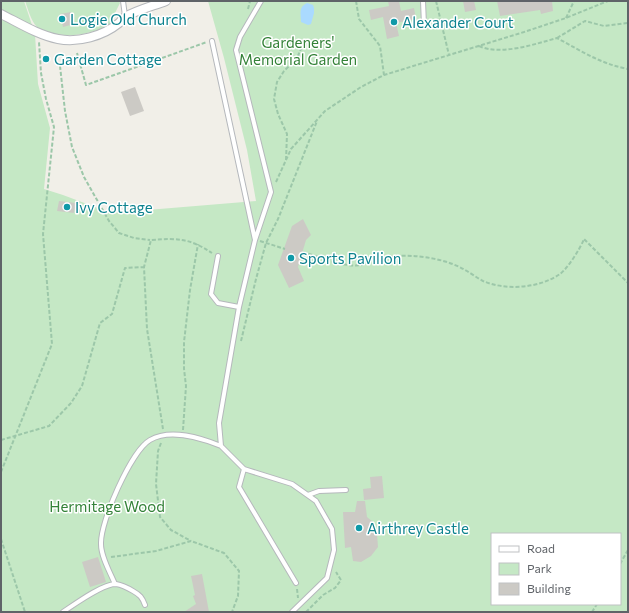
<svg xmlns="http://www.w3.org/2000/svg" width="629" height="613" viewBox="0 0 629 613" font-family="Commissioner,sans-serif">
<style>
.green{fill:#c5e8c5;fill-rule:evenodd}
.water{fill:#aadaff}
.building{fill:#cccac5}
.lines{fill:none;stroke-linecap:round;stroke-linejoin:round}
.lane-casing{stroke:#b5b8bc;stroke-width:6}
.street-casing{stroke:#b5b8bc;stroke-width:10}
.path{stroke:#9cc7a9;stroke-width:2;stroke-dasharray:4 2;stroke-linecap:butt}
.lane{stroke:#fff;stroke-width:4}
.street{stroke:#fff;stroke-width:8}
.culture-dot{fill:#0f9aa8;stroke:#fff;stroke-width:1.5}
.labels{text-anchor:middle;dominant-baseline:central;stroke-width:3;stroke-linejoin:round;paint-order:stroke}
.culture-label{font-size:15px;fill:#0d838f;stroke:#fff;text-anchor:start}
.park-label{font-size:15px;fill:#348238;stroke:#fff}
</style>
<rect width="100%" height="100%" fill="#f1efe8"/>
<path class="green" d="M1,1H24L35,34L38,84L50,128L44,189L63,195L111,213L256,201L247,150L224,58L208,1H628V612H1ZM492,534H620V604H492Z
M25,1H119L120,3L109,25C90,34 75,37 54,34C48,33 42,32 37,27C31,21 28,9 25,1Z"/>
<path class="water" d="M307,3L313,5L314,8V13L311,24L308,25L301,22C301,14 298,7 307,3Z"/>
<path class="building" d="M388,1H399L401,11L414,8L416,19L396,23L399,36L387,39L383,17L371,20L369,10L389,6Z
M463,1H474L476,10L465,12Z
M497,1H552L553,11L541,14L540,10L500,16Z
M71,12L74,24L63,27L60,14Z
M135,87L144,111L130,116L121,92Z
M59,201L76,203L74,213L57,211Z
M303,219L311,235L306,240L298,267L304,281L289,288L278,265L292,226Z
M382,476L384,498L364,500L363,489L371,488L370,477Z
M357,501H365L367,517L373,522L377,534L378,547L371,556L361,562L353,561L351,547L345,548L343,512H355Z
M98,557L106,582L90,587L82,562Z
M202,574L209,612H184L196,604L193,596L195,595L191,576Z"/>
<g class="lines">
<g class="lane-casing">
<path id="lane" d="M123,1L125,16
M261,1L240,37L236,50L271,192L255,240L239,307L219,423L221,446L244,469L292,484L316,501L332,529L334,550L327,578L292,612
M423,1L424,25
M212,41L255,240
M218,256L211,294L218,303L239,307
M244,469L239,487L296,583
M308,495L319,491L346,490
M115,584C110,572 101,557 101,544C100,522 131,451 150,440C171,428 201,438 221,446
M63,612C75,604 102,584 116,584C122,585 128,588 133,591C140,595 142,597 145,605"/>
</g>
<g class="street-casing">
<path id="street" d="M1,14C19,23 38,35 58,39C78,43 103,36 119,23C121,21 123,18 125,17C137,10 153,6 166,1"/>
</g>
<path class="path" d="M356,1L359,19L380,46L384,75
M436,1L449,55
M248,9L250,1
M566,18L574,1
M557,38L585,21L604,26L628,23
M479,46C501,56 535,44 557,38C581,51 601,64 628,69
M77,53L86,85L207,42
M60,66L65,111L72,147L84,177L109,221L119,233L134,238L150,240
M286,160L287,134L278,114L274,99L277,82L284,71L297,58L303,44
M276,182L291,149L325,111L361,87L384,75L524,32L566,18L608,1
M260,241L285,249
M303,252C320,257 344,268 362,265C367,264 371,261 376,259C388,257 401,255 413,256C430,257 450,261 465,270C471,273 477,278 483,281C506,291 540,288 560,274C568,268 580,249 584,239L628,283
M241,341L256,279L266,243L278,219L317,121
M163,429L147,329L144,267L151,240C178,238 189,238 212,253
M183,430L186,386L184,369V342L190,290L198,244
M1,440L49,426L71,403L82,386L100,323L112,314L125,268L144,267
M161,443L158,451L156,484L160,517L171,530L191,541
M1,472L52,344L43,234L54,127L46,99L41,73L39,42
M1,539L25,612
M111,557L156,551L191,541L224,553L239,571L238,596L232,612
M620,564L628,550
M297,589L298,598
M306,612L323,595L335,588L341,580L336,572
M592,612L597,604"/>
<use href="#lane" class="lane"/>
<use href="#street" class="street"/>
</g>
<g class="culture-dot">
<circle cx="62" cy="19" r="4"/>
<circle cx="394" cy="22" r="4"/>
<circle cx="46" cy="59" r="4"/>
<circle cx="67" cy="207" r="4"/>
<circle cx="291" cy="258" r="4"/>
<circle cx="359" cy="528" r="4"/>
</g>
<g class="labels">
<g class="culture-label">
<text x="70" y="19">Logie Old Church</text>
<text x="402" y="22">Alexander Court</text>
<text x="54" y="59">Garden Cottage</text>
<text x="75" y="207">Ivy Cottage</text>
<text x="299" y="258">Sports Pavilion</text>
<text x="367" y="528">Airthrey Castle</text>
</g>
<g class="park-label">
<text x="298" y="42">Gardeners'<tspan x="298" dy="17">Memorial Garden</tspan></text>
<text x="107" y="506">Hermitage Wood</text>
</g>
</g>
<rect width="629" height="613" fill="none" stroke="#5f6368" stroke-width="4"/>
<rect x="491" y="533" width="130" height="72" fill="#ffffff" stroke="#bfc1c3"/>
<rect x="499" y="546" width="20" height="6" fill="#ffffff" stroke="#bfc1c3"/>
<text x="527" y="553" font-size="12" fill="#5f6368">Road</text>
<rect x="499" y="563" width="20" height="12" fill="#c5e8c5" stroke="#bfc1c3"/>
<text x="527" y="573" font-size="12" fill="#5f6368">Park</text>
<rect x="499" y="583" width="20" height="12" fill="#cccac5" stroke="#bfc1c3"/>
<text x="527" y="593" font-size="12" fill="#5f6368">Building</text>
</svg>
